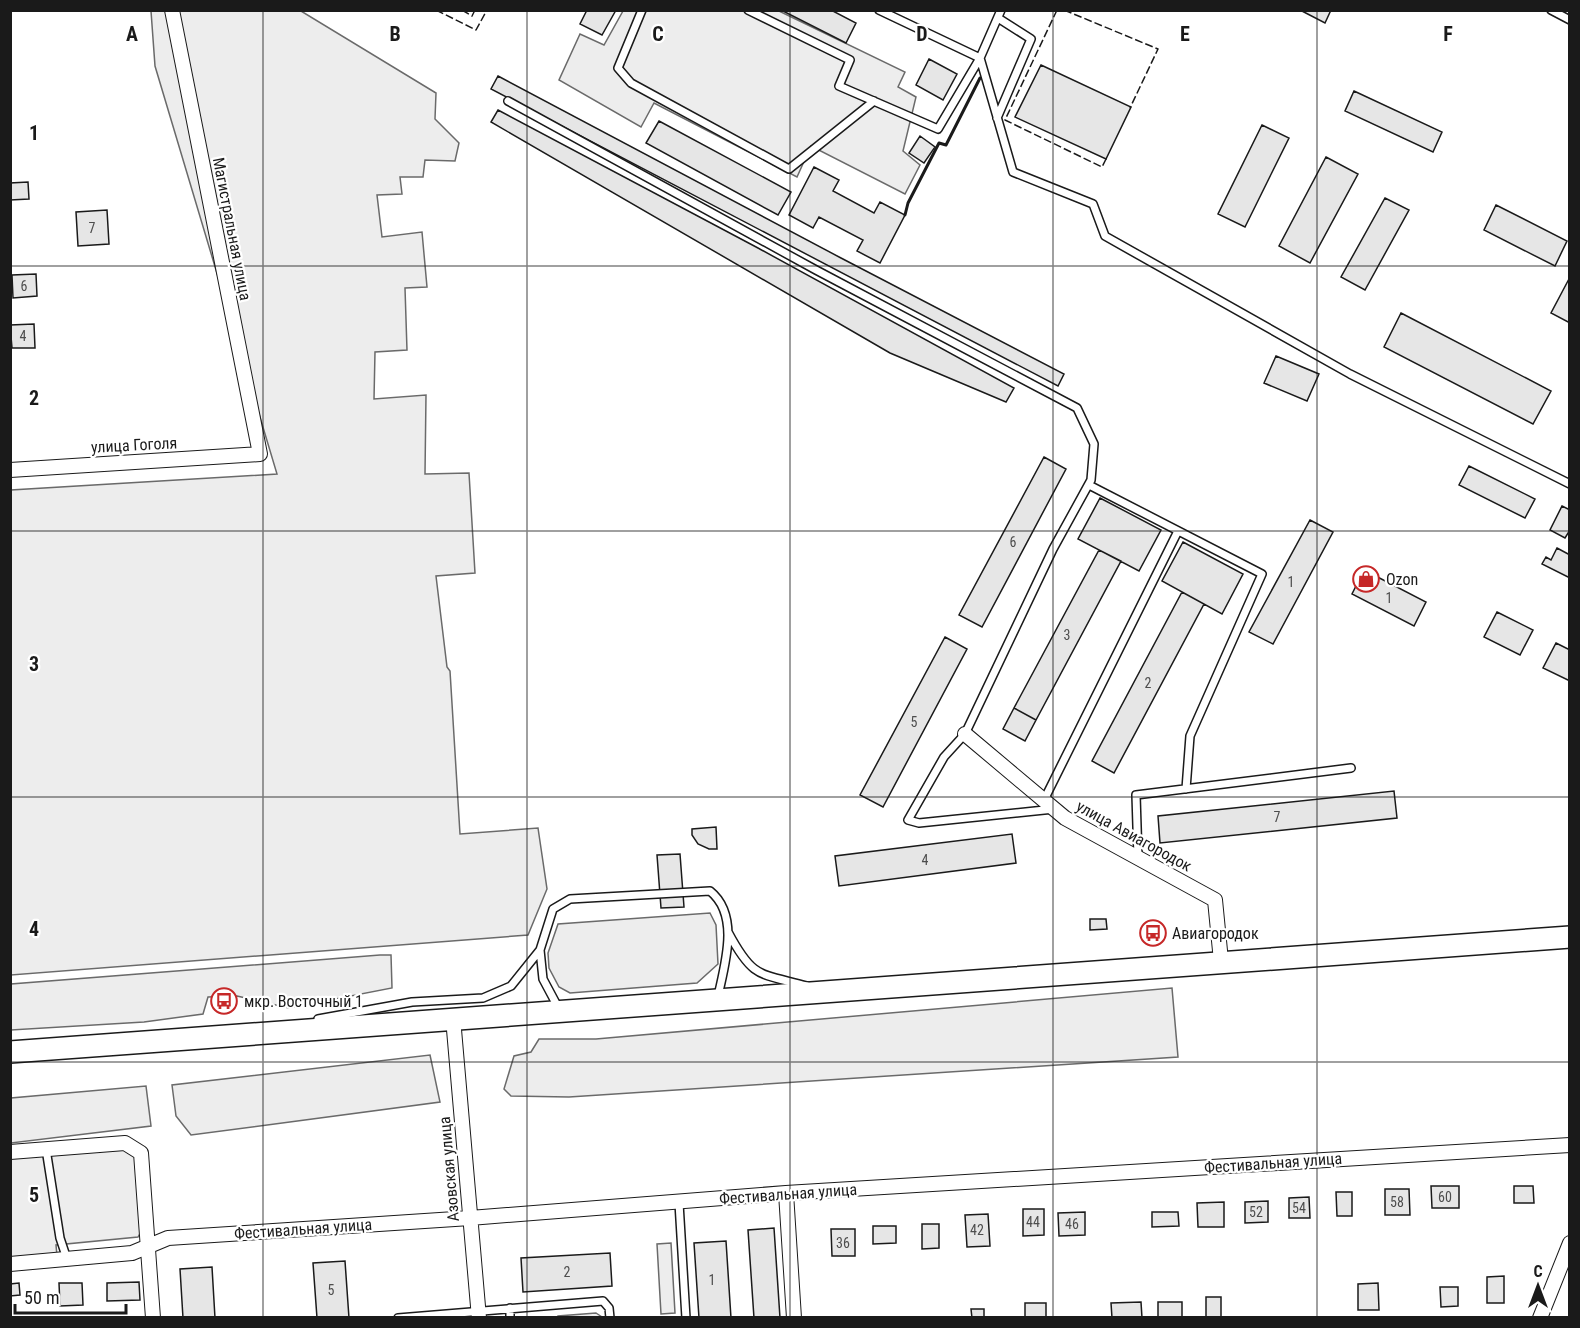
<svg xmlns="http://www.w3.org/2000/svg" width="1580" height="1328" viewBox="0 0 1580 1328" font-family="'Roboto Condensed',sans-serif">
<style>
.built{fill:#ededed;stroke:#6a6a6a;stroke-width:1.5}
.building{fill:#e6e6e6;stroke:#1a1a1a;stroke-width:1.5}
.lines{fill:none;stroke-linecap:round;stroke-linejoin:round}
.lane-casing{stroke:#1a1a1a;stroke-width:10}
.street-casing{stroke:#1a1a1a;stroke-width:16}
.primary-casing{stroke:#1a1a1a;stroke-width:24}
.lane{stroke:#fff;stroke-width:7}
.street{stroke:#fff;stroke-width:14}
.primary{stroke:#fff;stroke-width:21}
.fence{stroke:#1a1a1a;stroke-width:1.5;stroke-dasharray:8 3;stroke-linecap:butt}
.wall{stroke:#1a1a1a;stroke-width:3}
.grid{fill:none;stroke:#1a1a1a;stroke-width:1.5;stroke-opacity:0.55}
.labels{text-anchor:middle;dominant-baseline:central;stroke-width:4.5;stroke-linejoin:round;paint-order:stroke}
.number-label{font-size:14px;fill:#4d4d4d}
.street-label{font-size:16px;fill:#1a1a1a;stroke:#fff}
.poi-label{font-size:16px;fill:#1a1a1a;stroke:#fff;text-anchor:start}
.grid-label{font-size:20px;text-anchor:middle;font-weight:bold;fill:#1a1a1a;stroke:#fff;stroke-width:4.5;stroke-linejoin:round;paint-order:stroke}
</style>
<rect width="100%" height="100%" fill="#fff"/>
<path class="built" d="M151,11H301L436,93L435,119L459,143L455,161L425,160L423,177H400L402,194L377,195L382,237L422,232L427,287L405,288L407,350L375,352L374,399L426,395L425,474L469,473L475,573L436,576L447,667L450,671L460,834L538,828L547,889L528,935L11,975V490L277,474L155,66Z
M623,11H779L905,72L898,87L916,97L903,151L920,165L905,194L811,146L797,177L654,103L641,127L559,80L580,34L604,45Z
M710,913L716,925L718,964L697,983L570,993L559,987L549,968L548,953L558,924Z
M380,955H391L392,988L289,1008L237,996L208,997L203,1014L144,1022L11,1030V984Z
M1172,988L1178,1057L569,1097L511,1096L504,1089L514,1056L531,1052L539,1039H596Z
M430,1055L440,1102L191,1135L176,1116L172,1085Z
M146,1086L151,1126L11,1143V1098Z
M126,1148L138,1157L143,1228L138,1237L56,1245L57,1256L11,1260V1155Z
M671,1243L675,1313L661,1314L657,1244Z
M596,1313L602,1317H558V1316Z"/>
<path class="building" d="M587,10H616L602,35L580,24Z
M781,10H831L856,23L846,43Z
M1300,10H1331L1325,23Z
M929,59L957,74L943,100L916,85Z
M1041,65L1131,107L1106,159L1015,117Z
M498,76L841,258L1064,374L1058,386L491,89Z
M1354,91L1442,132L1433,152L1345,111Z
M498,110L758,248L1014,388L1006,402L890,353L491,122Z
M659,121L791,192L778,215L646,143Z
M1262,125L1289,138L1245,227L1218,214Z
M920,136L935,147L924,163L909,153Z
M1326,157L1358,174L1310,263L1279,246Z
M814,167L839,180L833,191L874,213L880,202L905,215L880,263L857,251L863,240L819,217L813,228L789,215Z
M28,182L29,199L10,200V183Z
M1385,198L1409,210L1365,290L1341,277Z
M1496,205L1567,241L1555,266L1484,230Z
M107,210L109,244L78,246L76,212Z
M36,274L37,296L13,298L12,275Z
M1570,277V323L1551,313Z
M1401,313L1551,391L1533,424L1384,347Z
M34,324L35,348H12L10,325Z
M1276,356L1319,374L1307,401L1264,383Z
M1044,457L1066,469L982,627L959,615Z
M1469,466L1535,499L1525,518L1459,485Z
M1100,498L1161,530L1139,571L1078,539Z
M1562,506L1570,510V530L1565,538L1550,530Z
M1310,520L1333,532L1273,644L1249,632Z
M1183,542L1243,574L1222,614L1162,581Z
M1557,548L1570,555V578L1542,564L1546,557L1551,560Z
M1099,550L1121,561L1036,720L1014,708Z
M1364,570L1426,602L1414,626L1352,594Z
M1182,592L1204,604L1114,773L1092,761Z
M1497,612L1533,630L1520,655L1484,637Z
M945,637L967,649L883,807L860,795Z
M1556,643L1570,650V681L1543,668Z
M1014,708L1036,720L1025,741L1003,729Z
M1394,791L1397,818L1160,843L1158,816Z
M716,827L717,849H709L698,844L692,835V829Z
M1012,834L1016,863L839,886L835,856Z
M680,854L684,907L661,908L657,855Z
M1090,919H1106L1107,929L1090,930Z
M1148,926H1161V935H1148Z
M1431,1186H1459V1208H1432Z
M1514,1186H1533L1534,1203H1514Z
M1385,1189H1409L1410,1215H1385Z
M1336,1192H1352V1216H1337Z
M1309,1197L1310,1218H1289V1198Z
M1268,1201V1222L1245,1223V1202Z
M1224,1202V1227H1198L1197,1203Z
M1023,1209H1044V1235L1023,1236Z
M1085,1212V1235L1059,1236L1058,1213Z
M1152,1212H1178L1179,1226L1152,1227Z
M988,1214L990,1246L967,1247L965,1215Z
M922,1224H939V1248L922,1249Z
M873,1226H896V1243L873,1244Z
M774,1228L780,1318H754L748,1230Z
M831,1229H855V1256H832Z
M726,1241L731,1318H699L694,1243Z
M610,1253L612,1286L523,1292L521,1258Z
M345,1261L349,1318H317L313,1263Z
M212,1267L215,1318H183L180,1269Z
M1504,1276V1303H1487V1277Z
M139,1282L140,1300L107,1301V1283Z
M19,1283L20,1295L10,1296V1284Z
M59,1283H82L83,1305L60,1306Z
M1378,1283L1379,1310H1358V1284Z
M1440,1287H1458V1306L1441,1307Z
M1206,1297H1221V1318H1206Z
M1141,1302L1142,1318H1112L1111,1303Z
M1158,1302H1182V1318H1158Z
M1025,1303H1046V1318H1025Z
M971,1309H984V1318H972Z"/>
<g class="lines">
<g class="lane-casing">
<path id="lane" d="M642,10L618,68L631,83L789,169L874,101
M748,10L850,60L839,86L938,129L980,58L1001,10
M879,10L980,58L1013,172L1093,204L1105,236L1350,374L1570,484
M1551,10L1570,20
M508,101L816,270L1077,408L1094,444L1091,480L1053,549L965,734L944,757L908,820L919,823L1054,809
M997,118L1031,39L998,18
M1089,485L1262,574L1190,736L1186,789
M1044,800L1178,531
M1138,858L1136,795L1351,768
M728,932C753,979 759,973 807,986
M540,950L543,979L559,1009
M318,1019L412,1002L483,998L511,986L540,950L553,909L570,899L710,891C740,915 725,964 718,996
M46,1149L60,1238L67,1259
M679,1203L686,1318
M510,1308V1318
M398,1318L603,1301L609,1308L610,1318"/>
</g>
<g class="street-casing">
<path id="street" d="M10,470L260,454L172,10
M965,734L1065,818L1215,900L1221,961
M453,1018L479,1318
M10,1152L125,1143L141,1153L153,1318
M786,1193L794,1318
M10,1264L132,1253L168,1238L470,1218L786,1193L1570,1145
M1540,1318L1570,1243"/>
</g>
<g class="primary-casing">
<path id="primary" d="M10,1052L1570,937"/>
</g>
<use href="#lane" class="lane"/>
<use href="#street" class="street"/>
<use href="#primary" class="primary"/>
<path class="fence" d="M436,10L476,30L487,10
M462,10L472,16L475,10
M1057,10L1005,120L1102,167L1107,157
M1064,10L1158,49L1130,108"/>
<path class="wall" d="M905,215L908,203L939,143L946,145L980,78"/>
</g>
<path class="grid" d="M263,10V1318M527,10V1318M790,10V1318M1053,10V1318M1317,10V1318M10,266H1570M10,531H1570M10,797H1570M10,1062H1570"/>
<defs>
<g id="shop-ring" transform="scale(1.35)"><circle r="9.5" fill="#fff" stroke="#c62828" stroke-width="1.5"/><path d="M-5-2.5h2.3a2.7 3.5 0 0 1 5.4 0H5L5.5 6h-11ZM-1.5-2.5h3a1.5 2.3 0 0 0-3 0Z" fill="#c62828"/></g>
<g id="bus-ring" transform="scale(1.35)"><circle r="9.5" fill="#fff" stroke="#c62828" stroke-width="1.5"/><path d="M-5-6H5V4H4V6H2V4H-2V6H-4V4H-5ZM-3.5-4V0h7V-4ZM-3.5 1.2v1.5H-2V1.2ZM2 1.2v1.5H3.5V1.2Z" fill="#c62828"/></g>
</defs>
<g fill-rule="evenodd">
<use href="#shop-ring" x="1366" y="579"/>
<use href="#bus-ring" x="1153" y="933"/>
<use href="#bus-ring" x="224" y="1001"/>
</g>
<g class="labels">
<g class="number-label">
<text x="92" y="228">7</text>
<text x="24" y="286">6</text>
<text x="23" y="336">4</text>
<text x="1013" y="542">6</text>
<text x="1291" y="582">1</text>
<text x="1389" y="598">1</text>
<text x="1067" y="635">3</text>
<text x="1148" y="683">2</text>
<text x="914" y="722">5</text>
<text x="1277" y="817">7</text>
<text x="925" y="860">4</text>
<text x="1445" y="1197">60</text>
<text x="1397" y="1202">58</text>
<text x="1299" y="1208">54</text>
<text x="1256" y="1212">52</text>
<text x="1033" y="1222">44</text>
<text x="1072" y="1224">46</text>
<text x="977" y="1230">42</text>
<text x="843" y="1243">36</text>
<text x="567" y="1272">2</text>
<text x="712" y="1280">1</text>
<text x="331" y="1290">5</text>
</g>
<g class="street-label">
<text transform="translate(232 229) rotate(79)">Магистральная улица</text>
<text transform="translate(134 445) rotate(-3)">улица Гоголя</text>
<text transform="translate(1134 836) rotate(29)">улица Авиагородок</text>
<text transform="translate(1273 1163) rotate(-4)">Фестивальная улица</text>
<text transform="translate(449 1169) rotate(-95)">Азовская улица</text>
<text transform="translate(788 1194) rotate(-4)">Фестивальная улица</text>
<text transform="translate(303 1229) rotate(-4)">Фестивальная улица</text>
</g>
<g class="poi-label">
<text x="1386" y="579">Ozon</text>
<text x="1172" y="933">Авиагородок</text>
<text x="244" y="1001">мкр. Восточный 1</text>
</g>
</g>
<g class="grid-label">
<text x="132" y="41">A</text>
<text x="395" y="41">B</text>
<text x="658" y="41">C</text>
<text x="922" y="41">D</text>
<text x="1185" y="41">E</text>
<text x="1448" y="41">F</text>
<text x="34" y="140">1</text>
<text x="34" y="405">2</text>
<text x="34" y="671">3</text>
<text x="34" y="936">4</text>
<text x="34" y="1202">5</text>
</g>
<rect width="1580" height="1328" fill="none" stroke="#1a1a1a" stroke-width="24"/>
<g transform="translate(1538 1286)" stroke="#ffffff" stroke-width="4.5" paint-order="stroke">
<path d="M0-4.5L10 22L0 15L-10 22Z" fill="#1a1a1a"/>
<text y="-9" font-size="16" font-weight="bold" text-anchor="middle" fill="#1a1a1a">С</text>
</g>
<path d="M15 1304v9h111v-9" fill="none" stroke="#1a1a1a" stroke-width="3"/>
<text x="24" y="1304" font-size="18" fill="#1a1a1a" stroke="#ffffff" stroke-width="4.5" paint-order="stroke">50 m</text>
</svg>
